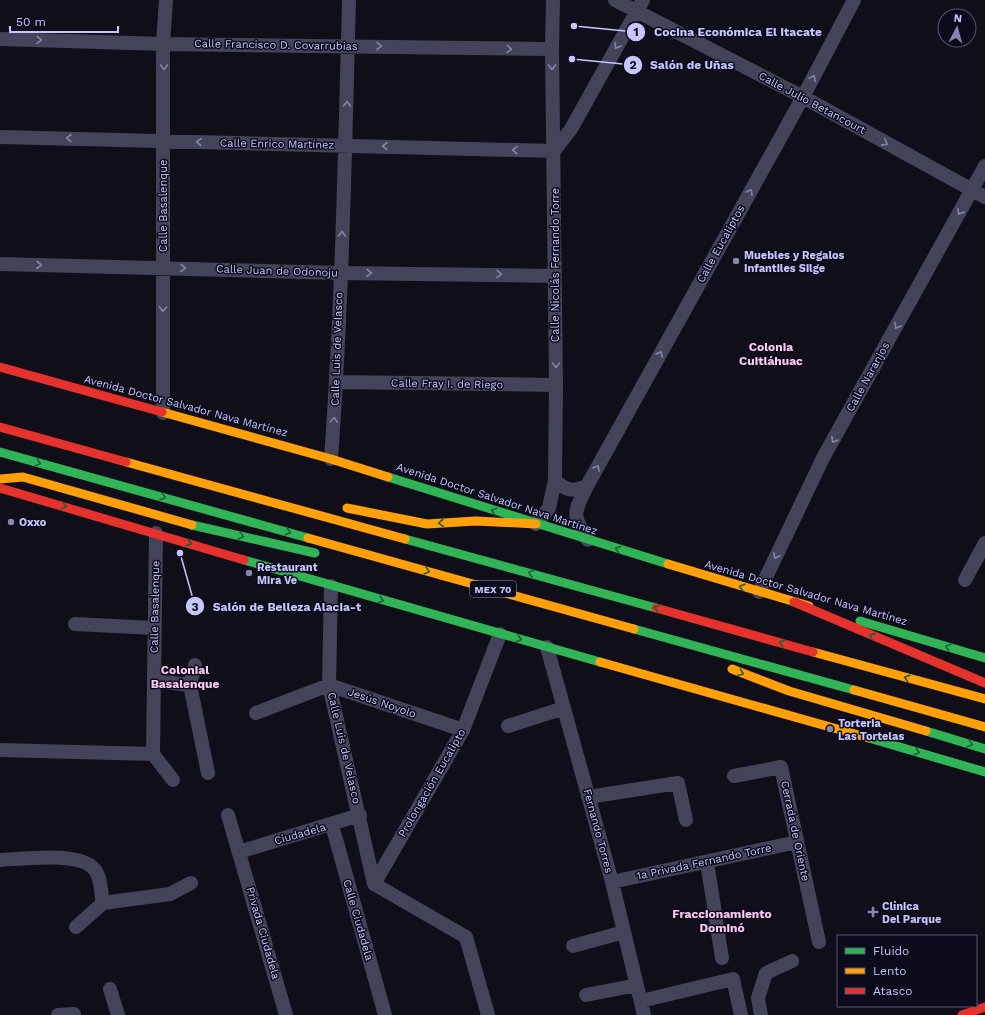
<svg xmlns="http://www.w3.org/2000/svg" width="985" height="1015" viewBox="0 0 985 1015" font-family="'Work Sans',sans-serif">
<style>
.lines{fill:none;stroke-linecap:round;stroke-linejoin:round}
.street{stroke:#434459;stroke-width:14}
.fast{stroke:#30b455;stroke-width:9}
.slow{stroke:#ff9f0a;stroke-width:9}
.jam{stroke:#e5322d;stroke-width:9}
.oneway{stroke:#8485ac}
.oneway2{stroke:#1e6038}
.poi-dot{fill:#8686ae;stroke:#0c0b1b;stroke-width:1.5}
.labels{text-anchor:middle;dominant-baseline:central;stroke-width:3;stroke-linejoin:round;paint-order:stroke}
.shield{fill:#0c0b1b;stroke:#8e8eba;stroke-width:1}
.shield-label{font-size:10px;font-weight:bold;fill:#c6c6fe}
.street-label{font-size:11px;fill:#c6c6fe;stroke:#0c0b1b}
.poi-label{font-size:11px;font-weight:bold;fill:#c6c6fe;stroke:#0c0b1b;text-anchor:start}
.neighbourhood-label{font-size:12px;font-weight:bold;fill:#fec8f0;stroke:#0c0b1b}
.leader{fill:none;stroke:#c6c6fe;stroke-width:1.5}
.callout-dot{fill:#c6c6fe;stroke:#0c0b1b;stroke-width:1.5}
.mark-label{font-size:12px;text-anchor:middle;font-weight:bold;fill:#111}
.callout-label{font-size:12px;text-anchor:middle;font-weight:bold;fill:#c6c6fe;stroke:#0c0b1b;stroke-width:3;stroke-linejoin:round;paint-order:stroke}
</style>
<rect width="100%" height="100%" fill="#100e18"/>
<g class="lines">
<path class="street" d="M615,0L803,97L985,197
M0,39L163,44L552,49
M0,137L554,151L571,129L643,0
M0,264L341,273L555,276
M337,382L556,385
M163,413V44L166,0
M331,459C342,306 345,153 349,0
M555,480C566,491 573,492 587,486
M536,524L549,508L555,480L556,385L552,49L553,0
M588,540C571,514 574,513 587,486L803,97L854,0
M965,580L985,543
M331,586L329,685L374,884
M759,592L823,458L985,166
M75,624L154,628
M547,647L612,882L644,1015
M195,665L190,685L208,773
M154,681L190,685
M256,713L329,685L463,730
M508,726L564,708
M0,750L153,754
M153,754L156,533
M153,754L173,780
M734,776L781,767L819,942
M588,797L678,783L686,820
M228,815L286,1015
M332,825L385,1015
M239,852L360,815
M0,860C23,859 81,851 95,870C101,877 101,894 103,903
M707,862L722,958
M612,882L797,842
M374,884L463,730L500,634
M374,884L466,937L488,1015
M76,927L103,903L170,894L191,883
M573,946L624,932
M110,989L118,1015
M586,995L637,985
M641,1001L733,979L741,1015
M58,1015L74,1014
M761,1015L758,998L766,973L792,961"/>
<path class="fast" d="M0,452L308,538
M388,477L668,564
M192,525L315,553
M405,539L656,608
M244,560L600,662
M860,621L985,658
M634,629L854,690
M926,731L985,749
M869,738L985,772"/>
<path class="slow" d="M162,412L331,459L388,477
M126,462L405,539
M0,479L23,477L192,525
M347,508L427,524L476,521L536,524
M308,538L634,629
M668,564L809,606
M813,652L985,699
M600,662L869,738
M732,669L789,691L926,731
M854,690L985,727"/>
<path class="jam" d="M0,367L162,412
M0,427L126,462
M0,488L244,560
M794,602L985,683
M656,608L813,652
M962,1015L985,1007"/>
</g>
<defs><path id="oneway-chevron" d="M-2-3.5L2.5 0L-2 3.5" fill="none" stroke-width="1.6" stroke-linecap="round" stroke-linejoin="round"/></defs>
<g class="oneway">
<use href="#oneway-chevron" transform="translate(39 40) rotate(2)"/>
<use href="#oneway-chevron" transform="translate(379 46) rotate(1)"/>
<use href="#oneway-chevron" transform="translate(617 46) rotate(119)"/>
<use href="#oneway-chevron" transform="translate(509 49) rotate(1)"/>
<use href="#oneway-chevron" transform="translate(164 67) rotate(89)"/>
<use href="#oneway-chevron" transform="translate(552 67) rotate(89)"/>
<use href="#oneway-chevron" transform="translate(813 78) rotate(-62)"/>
<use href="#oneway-chevron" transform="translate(347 104) rotate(-89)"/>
<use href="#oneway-chevron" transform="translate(69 138) rotate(-179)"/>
<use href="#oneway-chevron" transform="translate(199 142) rotate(-179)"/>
<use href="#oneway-chevron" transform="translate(885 143) rotate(29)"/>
<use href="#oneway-chevron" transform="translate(385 146) rotate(-178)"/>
<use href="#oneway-chevron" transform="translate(515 150) rotate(-178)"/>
<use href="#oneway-chevron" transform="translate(750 192) rotate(-61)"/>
<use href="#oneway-chevron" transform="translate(960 212) rotate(119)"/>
<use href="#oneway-chevron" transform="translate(342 234) rotate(-88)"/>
<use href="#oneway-chevron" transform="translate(39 265) rotate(1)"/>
<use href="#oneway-chevron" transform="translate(183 268) rotate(2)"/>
<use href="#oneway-chevron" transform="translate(369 273) rotate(1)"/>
<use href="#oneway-chevron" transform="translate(499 274) rotate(1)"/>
<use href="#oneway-chevron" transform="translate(163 309) rotate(90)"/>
<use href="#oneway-chevron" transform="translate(897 326) rotate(119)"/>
<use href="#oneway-chevron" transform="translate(660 354) rotate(-61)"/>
<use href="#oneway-chevron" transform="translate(556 365) rotate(89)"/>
<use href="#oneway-chevron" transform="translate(334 420) rotate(-86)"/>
<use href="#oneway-chevron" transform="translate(834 440) rotate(119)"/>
<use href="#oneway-chevron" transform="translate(597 468) rotate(-61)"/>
<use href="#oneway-chevron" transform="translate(776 556) rotate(116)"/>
</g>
<g class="oneway2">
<use href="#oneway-chevron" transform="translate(38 463) rotate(16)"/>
<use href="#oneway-chevron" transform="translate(163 497) rotate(16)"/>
<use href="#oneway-chevron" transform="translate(64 506) rotate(16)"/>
<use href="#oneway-chevron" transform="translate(494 511) rotate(-162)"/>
<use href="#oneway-chevron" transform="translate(441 523) rotate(177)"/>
<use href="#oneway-chevron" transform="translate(288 532) rotate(16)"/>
<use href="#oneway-chevron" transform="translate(241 536) rotate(14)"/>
<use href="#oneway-chevron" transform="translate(189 543) rotate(17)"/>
<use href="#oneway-chevron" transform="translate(618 549) rotate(-163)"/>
<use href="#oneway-chevron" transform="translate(427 571) rotate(15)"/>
<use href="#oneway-chevron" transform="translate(531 573) rotate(-164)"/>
<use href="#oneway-chevron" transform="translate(742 587) rotate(-163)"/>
<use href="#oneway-chevron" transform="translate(381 600) rotate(16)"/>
<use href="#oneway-chevron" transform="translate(657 608) rotate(-164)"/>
<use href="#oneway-chevron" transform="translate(872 636) rotate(-156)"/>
<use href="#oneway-chevron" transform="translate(519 639) rotate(16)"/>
<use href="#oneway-chevron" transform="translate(782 643) rotate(-164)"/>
<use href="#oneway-chevron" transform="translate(948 647) rotate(-164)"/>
<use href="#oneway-chevron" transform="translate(741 673) rotate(21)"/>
<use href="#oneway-chevron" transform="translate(907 678) rotate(-164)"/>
<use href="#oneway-chevron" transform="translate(970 744) rotate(17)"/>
<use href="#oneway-chevron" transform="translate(917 752) rotate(16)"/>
</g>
<g class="poi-dot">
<circle cx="736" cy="261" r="4"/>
<circle cx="11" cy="522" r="4"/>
<circle cx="249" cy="573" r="4"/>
<circle cx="830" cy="729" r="4"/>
<path d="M871 906h4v4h4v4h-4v4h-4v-4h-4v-4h4z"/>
</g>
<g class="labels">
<rect class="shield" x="470" y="581" width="46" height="16" rx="3"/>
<g class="shield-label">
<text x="493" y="589">MEX 70</text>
</g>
<g class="street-label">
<text transform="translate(276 45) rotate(1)">Calle Francisco D. Covarrubias</text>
<text transform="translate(812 103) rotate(28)">Calle Julio Betancourt</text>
<text transform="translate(277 144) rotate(1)">Calle Enrico Martínez</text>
<text transform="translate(163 206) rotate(-90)">Calle Basalenque</text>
<text transform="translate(721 244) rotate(-61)">Calle Eucaliptos</text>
<text transform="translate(555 265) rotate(-90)">Calle Nicolás Fernando Torre</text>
<text transform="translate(277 271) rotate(2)">Calle Juan de Odonoju</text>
<text transform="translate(337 349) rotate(-88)">Calle Luis de Velasco</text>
<text transform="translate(868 377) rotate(-61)">Calle Naranjos</text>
<text transform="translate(447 384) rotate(1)">Calle Fray I. de Riego</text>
<text transform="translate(186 406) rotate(15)">Avenida Doctor Salvador Nava Martínez</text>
<text transform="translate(497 499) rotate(18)">Avenida Doctor Salvador Nava Martínez</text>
<text transform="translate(806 593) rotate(16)">Avenida Doctor Salvador Nava Martínez</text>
<text transform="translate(155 607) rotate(-89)">Calle Basalenque</text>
<text transform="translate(382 703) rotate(19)">Jesús Noyolo</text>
<text transform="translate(344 748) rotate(77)">Calle Luis de Velasco</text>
<text transform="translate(432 783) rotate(-60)">Prolongación Eucalipto</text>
<text transform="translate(598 831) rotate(75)">Fernando Torres</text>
<text transform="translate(795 831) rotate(78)">Cerrada de Oriente</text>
<text transform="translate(300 834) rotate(-16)">Ciudadela</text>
<text transform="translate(704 862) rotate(-12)">1a Privada Fernando Torre</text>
<text transform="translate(358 920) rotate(74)">Calle Ciudadela</text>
<text transform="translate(263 933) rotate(74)">Privada Ciudadela</text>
</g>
<g class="poi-label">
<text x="744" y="255">Muebles y Regalos<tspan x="744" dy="13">Infantiles Silge</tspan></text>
<text x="19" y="522">Oxxo</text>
<text x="257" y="567">Restaurant<tspan x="257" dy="13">Mira Ve</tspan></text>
<text x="838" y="723">Torteria<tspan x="838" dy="13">Las Tortelas</tspan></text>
<text x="882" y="906">Clínica<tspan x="882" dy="13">Del Parque</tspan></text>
</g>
<g class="neighbourhood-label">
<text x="771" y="347">Colonia<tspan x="771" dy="14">Cuitláhuac</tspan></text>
<text x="185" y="670">Colonial<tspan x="185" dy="14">Basalenque</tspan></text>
<text x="722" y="914">Fraccionamiento<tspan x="722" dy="14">Dominó</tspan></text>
</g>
</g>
<path class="leader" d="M574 26L636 32M572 59L633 65M180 553L195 606"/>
<g class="callout-dot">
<circle cx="574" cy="26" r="4"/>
<circle cx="572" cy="59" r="4"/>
<circle cx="180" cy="553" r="4"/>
<circle cx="636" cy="32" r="10"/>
<circle cx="633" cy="65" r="10"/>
<circle cx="195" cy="606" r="10"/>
</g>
<g class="mark-label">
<text x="636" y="36">1</text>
<text x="633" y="69">2</text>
<text x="195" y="611">3</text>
</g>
<g class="callout-label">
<text x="738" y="36">Cocina Económica El Itacate</text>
<text x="692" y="69">Salón de Uñas</text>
<text x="287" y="611">Salón de Belleza Alacia-t</text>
</g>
<rect x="837" y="935" width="140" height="72" fill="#0c0b1b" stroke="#565676"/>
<rect x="845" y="948" width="20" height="6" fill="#30b455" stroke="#565676"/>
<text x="873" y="955" font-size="12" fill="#c6c6fe">Fluido</text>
<rect x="845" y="968" width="20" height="6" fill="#ff9f0a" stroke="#565676"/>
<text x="873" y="975" font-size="12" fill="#c6c6fe">Lento</text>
<rect x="845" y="988" width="20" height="6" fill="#e5322d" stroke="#565676"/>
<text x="873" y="995" font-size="12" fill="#c6c6fe">Atasco</text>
<g transform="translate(957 28) rotate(6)"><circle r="19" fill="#0c0b1b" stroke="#565676"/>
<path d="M0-3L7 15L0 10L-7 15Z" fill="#8686ae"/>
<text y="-6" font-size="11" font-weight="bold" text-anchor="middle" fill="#c6c6fe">N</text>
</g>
<path d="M10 26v6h108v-6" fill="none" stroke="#c6c6fe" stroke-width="2"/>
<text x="16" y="26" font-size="12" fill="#c6c6fe" stroke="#0c0b1b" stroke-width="3" paint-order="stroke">50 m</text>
</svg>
